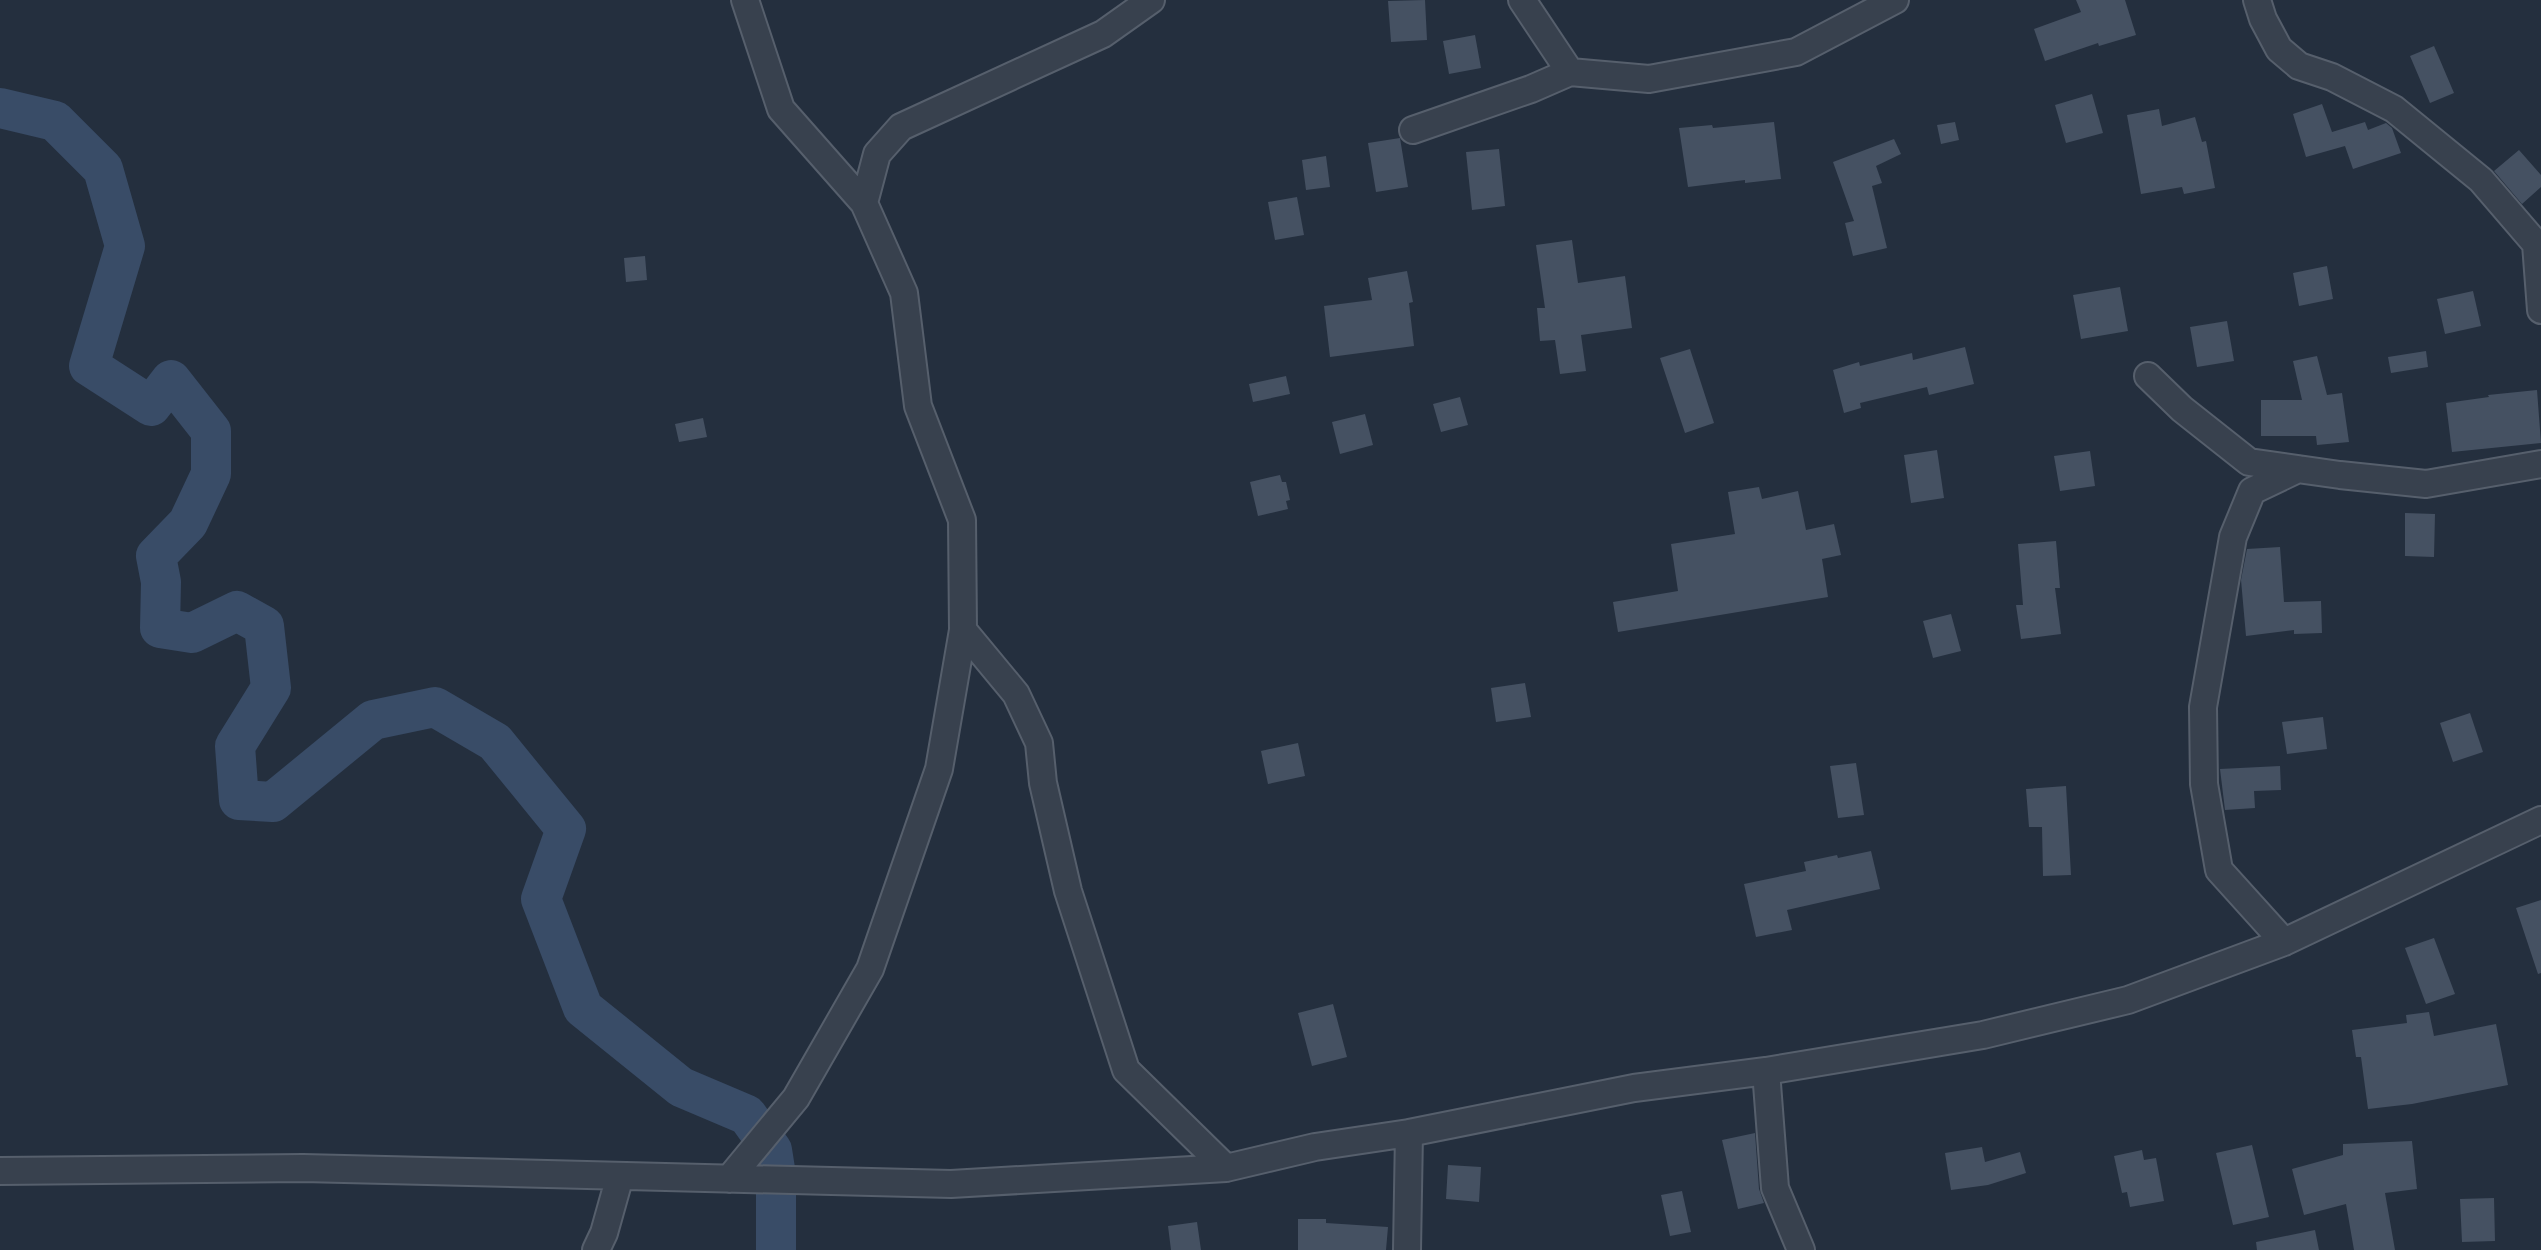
<svg xmlns="http://www.w3.org/2000/svg" width="2541" height="1250" viewBox="0 0 2541 1250" font-family="Rubik,sans-serif">
<style>
.lines{fill:none;stroke-linecap:round;stroke-linejoin:round}
.river{stroke:#394c67;stroke-width:40}
.building{fill:#455162}
.street-casing{stroke:#565f6c;stroke-width:30}
.street{stroke:#38414e;stroke-width:26}
</style>
<rect width="100%" height="100%" fill="#242f3e"/>
<g class="lines">
<path class="river" d="M0,108L55,121L103,169L125,246L89,366L151,406L171,380L211,431V474L188,523L156,556L161,582L160,628L192,633L237,611L264,626L271,688L235,746L239,800L273,802L373,720L435,707L495,742L566,829L541,899L583,1008L681,1087L747,1115L772,1150L775,1169
M776,1190V1250"/>
</g>
<path class="building" d="M1425,0L1427,40L1391,42L1388,1Z
M2076,0H2125L2136,35L2099,46L2098,43L2045,61L2034,29L2081,12Z
M1475,35L1481,68L1449,74L1443,41Z
M2434,46L2454,93L2430,103L2410,56Z
M2092,94L2103,133L2066,143L2055,105Z
M2322,104L2332,132L2365,122L2368,130L2386,123L2392,128L2401,153L2353,169L2345,146L2306,157L2293,114Z
M2159,109L2162,126L2195,117L2202,142L2206,141L2215,188L2184,194L2182,187L2141,194L2127,115Z
M1774,122L1781,179L1745,183V180L1688,187L1679,128L1712,125L1713,128Z
M1955,122L1959,140L1941,144L1937,125Z
M1400,138L1408,187L1376,192L1368,143Z
M1894,139L1901,154L1876,166L1882,183L1872,186L1887,248L1853,256L1845,223L1854,221L1833,162Z
M1499,149L1505,206L1472,210L1466,152Z
M2519,150L2541,175V187L2522,204L2494,171Z
M1326,156L1330,187L1306,190L1302,160Z
M1297,197L1304,235L1275,240L1268,202Z
M1572,240L1578,283L1625,276L1632,328L1581,335L1586,371L1560,374L1555,340L1540,341L1537,308H1545L1536,245Z
M645,256L647,280L626,282L624,258Z
M2327,266L2333,299L2299,306L2293,273Z
M1407,271L1413,302L1409,303L1414,346L1330,357L1324,306L1372,300L1368,278Z
M2120,287L2128,331L2081,339L2073,295Z
M2473,291L2481,326L2445,334L2437,299Z
M2227,321L2234,361L2197,367L2190,327Z
M1965,347L1974,384L1929,395L1927,387L1860,403L1861,408L1844,413L1833,370L1859,362L1860,366L1912,353L1913,360Z
M1690,349L1714,423L1685,433L1660,358Z
M2426,351L2428,367L2391,373L2388,357Z
M2317,356L2327,395L2342,393L2349,442L2317,445L2316,436H2261V400H2302L2293,361Z
M1286,376L1290,394L1253,402L1249,384Z
M2537,390L2541,443L2452,452L2446,403L2489,397L2488,395Z
M1460,397L1468,425L1441,432L1433,404Z
M1365,414L1373,445L1340,454L1332,422Z
M703,418L707,437L679,442L675,424Z
M1937,450L1944,498L1911,503L1904,455Z
M2090,451L2095,486L2060,491L2054,456Z
M1280,475L1282,482H1286L1290,500L1286,501L1288,509L1258,516L1250,482Z
M1759,487L1762,499L1798,491L1806,530L1834,524L1841,555L1822,559L1828,597L1618,632L1613,602L1678,591L1671,544L1735,534L1728,492Z
M2405,513L2435,514L2434,557L2405,556Z
M2056,541L2060,588H2055L2061,634L2021,639L2016,605H2023L2018,544Z
M2280,547L2284,602L2321,601L2322,633L2294,634V630L2246,636L2241,580L2247,549Z
M1951,614L1961,651L1933,658L1923,621Z
M1525,683L1531,717L1496,722L1491,688Z
M2470,713L2483,752L2453,762L2440,723Z
M2323,717L2327,749L2287,754L2282,722Z
M1298,743L1305,776L1268,784L1261,751Z
M1856,763L1864,815L1838,818L1830,766Z
M2280,766L2281,790L2254,791L2255,808L2225,810L2220,769Z
M2066,786L2071,875L2043,876L2042,827H2029L2026,789Z
M1871,851L1880,889L1787,910L1792,930L1756,937L1744,884L1806,871L1804,862L1837,855L1838,858Z
M2541,900V973L2538,974L2516,908Z
M2434,938L2455,994L2426,1004L2405,948Z
M1333,1004L1347,1057L1312,1066L1298,1013Z
M2429,1012L2434,1036L2496,1024L2508,1085L2412,1104L2368,1109L2361,1057H2356L2352,1030L2407,1023L2406,1015Z
M1755,1133L1759,1189L1764,1203L1738,1209L1722,1140Z
M2412,1141L2417,1189L2385,1193L2395,1250H2354L2346,1204L2304,1215L2292,1169L2343,1155V1144Z
M2252,1145L2269,1217L2233,1225L2216,1153Z
M1982,1147L1985,1162L2020,1152L2026,1173L1988,1185L1951,1190L1945,1153Z
M2142,1150L2144,1160L2156,1158L2164,1201L2130,1207L2127,1192L2122,1193L2114,1156Z
M1448,1165L1481,1167L1479,1202L1446,1199Z
M1682,1191L1691,1232L1670,1236L1661,1195Z
M2494,1198L2495,1241L2462,1242L2460,1199Z
M1298,1219H1326V1223L1388,1227L1386,1250H1298Z
M1197,1222L1201,1250H1171L1168,1226Z
M2315,1230L2319,1250H2257L2256,1242Z"/>
<g class="lines">
<g class="street-casing">
<path id="street" d="M745,0L781,109L864,203L904,293L918,406L962,520L963,630L1016,694L1039,743L1043,783L1068,891L1126,1070L1226,1168
M1522,0L1570,72
M2257,0L2263,19L2279,49L2299,66L2332,77L2394,109L2481,180L2536,244L2541,310
M1413,130L1531,89L1570,72L1649,79L1796,52L1895,0
M864,203L877,154L901,127L1103,34L1151,0
M2148,376L2182,409L2249,462L2340,475L2426,484L2541,464
M2284,942L2219,870L2204,784L2203,707L2233,537L2252,491L2298,469
M1766,1071L1775,1188L1801,1250
M0,1171L303,1168L951,1184L1226,1168L1315,1147L1409,1133L1634,1088L1766,1071L1983,1035L2128,1000L2284,942L2541,820
M729,1179L796,1098L870,969L939,769L963,630
M596,1250L604,1233L620,1176
M1407,1250L1409,1133"/>
</g>
<use href="#street" class="street"/>
</g>
</svg>
